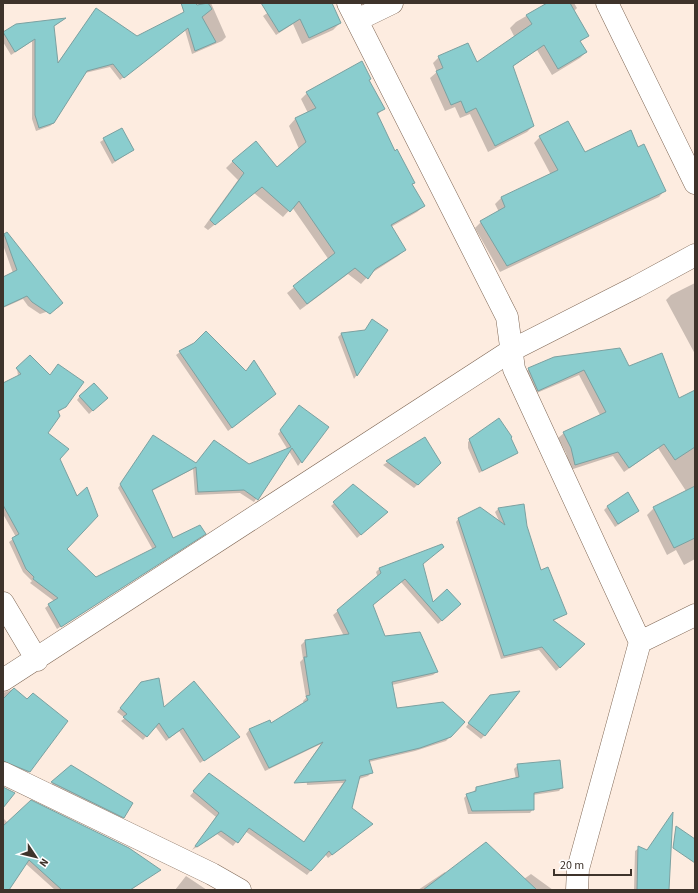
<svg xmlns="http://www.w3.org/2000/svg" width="698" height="893" viewBox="0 0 698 893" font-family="'Source Sans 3',sans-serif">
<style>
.shadow{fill:#0003}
.building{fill:#8acdce;stroke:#7ba1a1}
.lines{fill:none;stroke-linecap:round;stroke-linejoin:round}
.minor-casing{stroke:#7f6755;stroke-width:23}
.minor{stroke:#fff;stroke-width:22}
</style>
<rect width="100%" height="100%" fill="#fdece0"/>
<path class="shadow" d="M203,3H211L226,37L222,41L192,54L185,30L120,80L110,67L85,73L54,123L50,126L36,131L32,119V41L11,55L3,42V34L17,25L63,20L53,27L57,64L96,9L137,38Z
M282,3H330L340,23L333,30L302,44L293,24L276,35L263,16Z
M543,3H574L577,8L574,11L588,35L580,42L586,52L580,58L552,75L537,50L512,67L533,126L527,132L488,152L470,114L460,118L455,107L445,111L430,78L437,72L433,63L439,57L476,64L515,38L510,28L516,22L545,5Z
M368,80L384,108L377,115L395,152L414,182L412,185L424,206L417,212L391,227L405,250L398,256L370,274L361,284L348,274L300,310L287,293L329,260L292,207L283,217L254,193L208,230L204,227L238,180L226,168L232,162L256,142L277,168L299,149L289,126L295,119L308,113L301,99L307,93Z
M121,129L133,150L112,164L100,142Z
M540,137L585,153L638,148L665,190L659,197L500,272L475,228L481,222L499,212L495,204L501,198L551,175L534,143Z
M5,235L62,304L58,308L40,314L28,306L23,299L3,308V278L13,273L3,245V237Z
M695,283V354L666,300L671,295Z
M372,321L387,330L354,379L338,337L341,334L364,332Z
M180,352L245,372L272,397L228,431L176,355Z
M629,367L679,400L695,391V559L684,565L676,550L667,555L647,515L654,508L686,491L658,448L624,472L613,456L570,470L566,453L558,438L564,433L600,415L579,375L532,395L523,374L529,369Z
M17,368L65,407L57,413L47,433L59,459L66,549L96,578L153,550L118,488L153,436L196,464L214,441L249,465L288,450L278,434L296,410L327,428L298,466L289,451L254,502L240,493L195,495L193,469L152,491L172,540L201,537L57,629L45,608L54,601L30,583L32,581L23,572L9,542L16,537L3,514V384L18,376Z
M80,396L103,401L89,414L77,400Z
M425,438L440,463L414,488L383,465Z
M472,438L517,453L479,473L468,448V442Z
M353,486L384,515L357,538L331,506Z
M607,507L638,511L615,527L604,510Z
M498,509L526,526L541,572L566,614L553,621L584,644L556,671L539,650L501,659L456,522L459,518L500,523L495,512Z
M422,564L432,604L456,608L438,624L401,582L372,606L384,637L437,672L433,675L392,685L396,710L464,722L446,741L415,751L369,762L372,772L368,776L359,779L351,808L368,827L328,858L325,854L307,875L245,831L233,846L217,834L192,850L216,817L190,796L205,778L304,843L343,783L307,785L305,767L321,744L265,771L246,734L249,730L269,721L271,725L304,704L303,701L306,698L300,662L303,659L301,645L305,641L344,636L333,615L378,578L376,572L380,568Z
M141,682L164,709L239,737L200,763L179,731L166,741L155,726L143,740L121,721L125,718L117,712Z
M13,689L29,771L25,775L3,766V693Z
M486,700L485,735L481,739L466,727Z
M518,765L562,787L559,791L533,795V809L530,813L468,814L464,798L467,795L473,793L476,788L516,779L514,769Z
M71,766L123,817L118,823L47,788Z
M3,818L8,823L159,870L131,890H55L25,863L8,890H3Z
M639,848L657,890H634L635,851Z
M445,872L446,874L524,879L531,874L553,890H418Z
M186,876L207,890H175Z"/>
<path class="building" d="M181,3H195L197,5L208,3L212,9L202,17L216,42L195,51L188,28L124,78L113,64L87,71L54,123L39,128L35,115V39L15,52L3,32L16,24L66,18L54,26L58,63L96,8L137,36L184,12Z
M261,3H332L341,23L309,38L300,19L279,32Z
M547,3H570L589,36L580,41L587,52L558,69L544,45L513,66L534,126L495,146L476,108L466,113L461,101L451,105L436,71L443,68L438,56L468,43L477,62L532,24L526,15Z
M362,61L371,79L369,80L385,109L377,113L395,151L397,149L415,183L412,184L425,206L391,225L406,250L375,269L368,279L355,268L307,304L293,286L335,253L299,201L290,212L262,187L215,225L210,220L244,173L232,161L256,141L277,167L306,142L295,118L316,108L306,92Z
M568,121L585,152L631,130L638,147L644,144L666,191L507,266L480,221L505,207L501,197L558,170L539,136Z
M122,128L134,150L115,161L103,138Z
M7,232L63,303L50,314L32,302L27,296L3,307V277L17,270L4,234Z
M372,319L388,330L357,376L341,333L365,330Z
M206,331L246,371L254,360L276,394L232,428L179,351L194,343Z
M620,348L629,366L662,353L679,398L695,390V447L675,460L664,444L629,468L618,452L575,465L571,448L563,432L606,412L584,370L538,391L528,368L554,357Z
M30,355L50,375L58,364L84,382L66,407L58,411L60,416L48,433L69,449L60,459L77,496L87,487L98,516L67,549L96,577L156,547L120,484L153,435L196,463L214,440L249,464L291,447L280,430L299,405L329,427L302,463L292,448L258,500L244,490L198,492L196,467L152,490L173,538L200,525L206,534L61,627L48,604L58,598L33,579L34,577L26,569L12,538L19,534L3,505V383L21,374L16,368Z
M94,383L108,398L93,411L79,396Z
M499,418L512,437L511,438L518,453L482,471L469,439Z
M425,437L441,463L418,485L386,461Z
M353,484L388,512L361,535L333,502Z
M695,486V538L674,548L653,507Z
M628,492L639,511L618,524L607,506Z
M524,504L527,526L541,570L548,567L567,614L553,620L585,644L560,668L542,647L504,656L458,518L480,507L505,525L498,508Z
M442,544L444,547L423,564L433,602L447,589L461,604L442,621L405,579L373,605L385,636L420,632L438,672L392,682L397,708L443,702L465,722L451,737L420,748L369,760L373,773L360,776L352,808L373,824L332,855L329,851L311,871L249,828L238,843L221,831L197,847L195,846L219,813L193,791L209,773L304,842L346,780L294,783L323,742L269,768L249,729L270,720L271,723L308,700L306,696L310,695L304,657H307L305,640L349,634L337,610L381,573L379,568Z
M159,678L164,707L194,681L240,737L204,761L183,728L169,738L159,723L147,737L123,717L127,714L120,708L141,682Z
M14,688L27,699L33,693L68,721L30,772L3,761V699Z
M520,691L485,736L468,723L490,695Z
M560,760L563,788L534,793V810L472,811L466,794L476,791V787L519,777L517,764Z
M71,765L133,803L124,818L51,782Z
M3,787L15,793L3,808Z
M31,800L129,848L161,870L130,890H62L29,860L9,890H3V826Z
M673,812L669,890H637L638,846L647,850Z
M676,826L695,839V863L673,848Z
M486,842L537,890H423Z"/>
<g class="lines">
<g class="minor-casing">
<path id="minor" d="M348,3L507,317L514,369L640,642L578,869L577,890
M607,3L695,183
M357,20L392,3
M3,603L37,660
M640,642L695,615
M3,680L512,350L636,287L695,255
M3,773L212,874L240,890"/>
</g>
<use href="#minor" class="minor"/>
</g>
<rect width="698" height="893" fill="none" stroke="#3e332b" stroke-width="8"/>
<g transform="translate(36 857) rotate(125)" stroke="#ffffff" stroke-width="3" paint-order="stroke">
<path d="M0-3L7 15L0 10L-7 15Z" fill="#3e332b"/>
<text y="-6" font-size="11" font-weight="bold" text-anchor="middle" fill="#3e332b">N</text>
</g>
<path d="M554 869v6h77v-6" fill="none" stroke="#3e332b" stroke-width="2"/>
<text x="560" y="869" font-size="12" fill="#3e332b" stroke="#ffffff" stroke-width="3" paint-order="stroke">20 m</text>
</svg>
